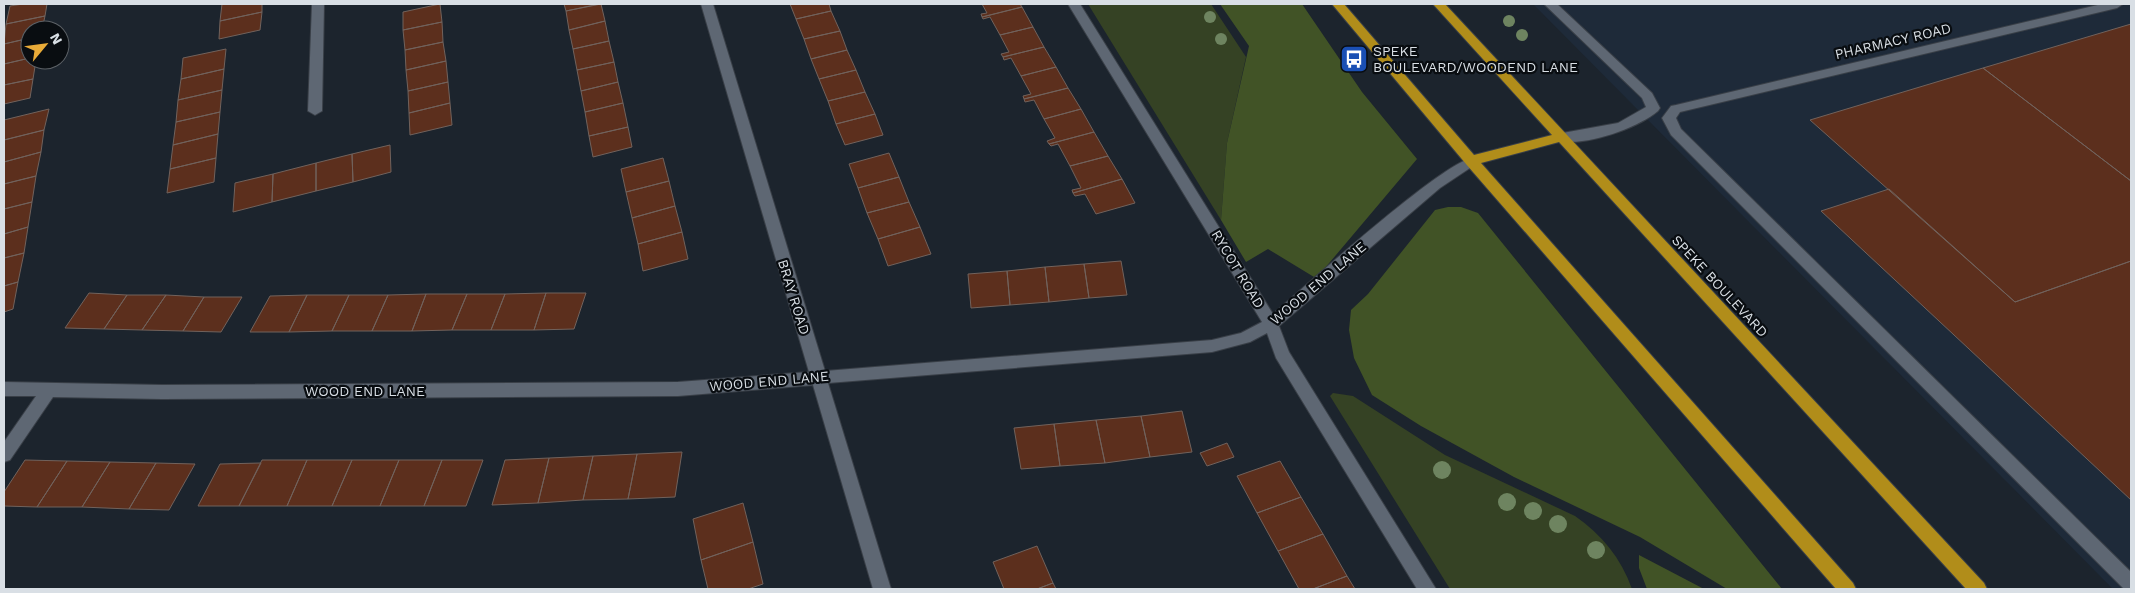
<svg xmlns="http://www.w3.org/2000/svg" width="2135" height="593" viewBox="0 0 2135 593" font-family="'Work Sans',sans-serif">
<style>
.built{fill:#1e2a39}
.green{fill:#354224}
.forest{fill:#415326}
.building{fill:#5c2f1d;stroke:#71625c}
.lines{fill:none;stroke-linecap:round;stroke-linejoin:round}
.minor-casing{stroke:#393f47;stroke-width:2}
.highway-casing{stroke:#393f47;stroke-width:2}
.minor{fill:#5e6773;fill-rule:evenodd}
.highway{fill:#b18d1a;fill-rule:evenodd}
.tree{fill:#6e8460}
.labels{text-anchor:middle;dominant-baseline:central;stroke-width:4.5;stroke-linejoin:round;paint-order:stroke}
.street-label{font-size:14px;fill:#d9dfe5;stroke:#090d11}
.poi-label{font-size:14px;fill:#d9dfe5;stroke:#090d11;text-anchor:start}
</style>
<rect width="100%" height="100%" fill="#1c242d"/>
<path class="built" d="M1533,4H2131V589H2113Z"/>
<path class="green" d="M1088,4H1211L1246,57L1227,143L1221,220Z
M1333,393L1353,396L1445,455L1575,516C1602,535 1621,558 1632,589H1450L1330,396Z"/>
<path class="forest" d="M1220,4H1302L1362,92L1417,159L1325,268L1314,277L1268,249L1246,262L1221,220L1227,143L1249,46Z
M1448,207H1461L1478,213L1782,589H1727L1640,537L1514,477L1421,426L1372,395L1354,358L1349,330L1351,310L1368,294L1435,210Z
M1639,555L1704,589H1647L1639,568Z"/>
<path class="building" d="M23,4H47L45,16L6,24L10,6Z
M222,4H262V12L220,21Z
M440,4L442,22L403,30V12Z
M564,4H599L566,11Z
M601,4L605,21L569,30L566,11Z
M790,4H829L831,11L796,19Z
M982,4H1020L1022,7L982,17L981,14L987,13Z
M1022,7L1033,27L1000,35L990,17L983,19L982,17Z
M831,11L840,31L804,39L796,19Z
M262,12L260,30L219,39L220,21Z
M45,16L42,30H30V38L4,44L6,24Z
M605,21L609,41L573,49L569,30Z
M442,22L443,42L405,50L403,30Z
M2131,24V181L1983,68Z
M1033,27L1044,47L1003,57L1001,54L1009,52L1000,35Z
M840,31L847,50L811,59L804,39Z
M30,38V58L4,64V44Z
M609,41L614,62L577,70L573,49Z
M443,42L446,61L406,70L405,50Z
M1044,47L1056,67L1021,76L1011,58L1004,60L1003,57Z
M226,49L224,69L181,79L183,58Z
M847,50L856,70L819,79L811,59Z
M30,58L36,60L33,79L4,85V64Z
M446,61L448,82L408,91L406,70Z
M614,62L618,82L581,91L577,70Z
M1056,67L1068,88L1024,99L1023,96L1031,94L1021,76Z
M1983,68L2131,181V261L2015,302L1810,120Z
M224,69L222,90L178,100L181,79Z
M856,70L865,92L828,101L819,79Z
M33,79L30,98L4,104V85Z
M448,82L450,103L409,113L408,91Z
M618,82L623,103L585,112L581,91Z
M1068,88L1081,109L1044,119L1034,100L1025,102L1024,99Z
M222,90L220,112L176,122L178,100Z
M865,92L875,114L836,124L828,101Z
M450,103L452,125L410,135L409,113Z
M623,103L628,127L589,136L585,112Z
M49,109L44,130L4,140V120Z
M1081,109L1094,132L1049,144L1047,141L1055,138L1044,119Z
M220,112L218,134L173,145L176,122Z
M875,114L883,135L845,145L836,124Z
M628,127L632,147L593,157L589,136Z
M44,130L41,152L4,162V140Z
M1094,132L1108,156L1070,166L1058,144L1051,146L1049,144Z
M218,134L216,158L170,169L173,145Z
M390,145L391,172L353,182L352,154Z
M41,152L36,176L4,184V162Z
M889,153L899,177L858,188L849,164Z
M352,154L353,182L316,191V163Z
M1108,156L1122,179L1073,193L1072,190L1081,188L1070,166Z
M216,158L214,182L167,193L170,169Z
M663,158L669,181L626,192L621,169Z
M316,163V191L272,202L273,174Z
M273,174L272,202L233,212L235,183Z
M36,176L32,202L4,209V184Z
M899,177L909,202L867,213L858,188Z
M1122,179L1135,203L1096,214L1085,194L1075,196L1073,193Z
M669,181L675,206L632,218L626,192Z
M1889,189L2015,302L2131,261V500L1821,211Z
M32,202L28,227L4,234V209Z
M909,202L920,227L878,239L867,213Z
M675,206L682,232L638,244L632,218Z
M28,227L24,253L4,258V234Z
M920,227L931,254L888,266L878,239Z
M682,232L688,259L643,271L638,244Z
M24,253L18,282L4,286V258Z
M1121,261L1127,295L1089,298L1084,264Z
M1084,264L1089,298L1049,302L1045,267Z
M1045,267L1049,302L1010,305L1007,271Z
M1007,271L1010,305L971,308L968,274Z
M18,282L13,309L4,312V286Z
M89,293L127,295L104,329L65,328Z
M546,293L534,330H491L505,294Z
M546,293H586L574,329L534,330Z
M426,294L412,331H372L388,295Z
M426,294H467L452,330L412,331Z
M467,294H505L491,330H452Z
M127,295H166L142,330L104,329Z
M166,295L204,297L183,331L142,330Z
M307,295H349L332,331L289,332Z
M307,295L289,332H250L270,296Z
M349,295H388L372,331H332Z
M204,297H242L221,332L183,331Z
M1182,411L1192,452L1150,457L1141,416Z
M1141,416L1150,457L1105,463L1096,420Z
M1096,420L1105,463L1060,466L1054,424Z
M1054,424L1060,466L1021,469L1014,428Z
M1227,443L1234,457L1207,466L1200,453Z
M682,452L675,497L628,499L637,454Z
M637,454L628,499L583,500L593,456Z
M593,456L583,500L538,503L549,458Z
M549,458L538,503L492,505L505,460Z
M25,460L67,461L37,507L4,506V492Z
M262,460H307L287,506H239Z
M307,460H352L332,506H287Z
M352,460H399L380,506H332Z
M399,460H442L424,506H380Z
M442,460H483L466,506H424Z
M67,461L110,462L82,507H37Z
M1280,461L1301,497L1257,513L1237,476Z
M110,462L156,463L129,509L82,507Z
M156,463L195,464L169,510L129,509Z
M261,463L239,506H198L220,464Z
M1301,497L1323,534L1278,551L1257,513Z
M743,503L753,542L701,560L693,519Z
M1323,534L1347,576L1313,589H1299L1278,551Z
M753,542L763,584L748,589H708L701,560Z
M1037,546L1053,583L1037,589H1004L993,562Z
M1347,576L1355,589H1313Z
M1053,583L1056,589H1037Z"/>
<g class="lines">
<g class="minor-casing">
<path id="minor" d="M312,4H324L322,111L315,115L308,111Z
M701,4H713L825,371L1212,340L1241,333L1262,322L1068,4H1080L1273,314C1299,292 1454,151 1476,158L1478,161L1476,164L1440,188L1279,326L1289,352L1436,589H1417L1276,358L1267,333L1250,342L1212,352L828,383L891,589H873L813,385L678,396L162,399L53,397L10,460L4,462V442L36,396H4V382L162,385L678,382L809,372Z
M1544,4H1557L1652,93L1660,108L1658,111C1638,128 1583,148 1557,140L1555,137L1557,134L1618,123L1646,107L1642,98Z
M2102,4H2123L2117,8L1680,112L1676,118L1681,129L2131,572V589H2124L1671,135L1662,118L1671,106L1676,105Z"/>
</g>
<g class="highway-casing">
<path id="highway" d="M1332,4H1344L1474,155L1552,135L1433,4H1445L1984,583L1987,589H1966L1559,142L1481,163L1853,583L1856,589H1836L1466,164Z"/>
</g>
<use href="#minor" class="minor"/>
<use href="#highway" class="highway"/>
</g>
<g class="tree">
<circle cx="1210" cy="17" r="6"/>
<circle cx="1509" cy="21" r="6"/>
<circle cx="1522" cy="35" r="6"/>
<circle cx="1221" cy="39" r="6"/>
<circle cx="1442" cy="470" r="9"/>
<circle cx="1507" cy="502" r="9"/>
<circle cx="1533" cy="511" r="9"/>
<circle cx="1558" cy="524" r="9"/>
<circle cx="1596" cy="550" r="9"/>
</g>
<defs>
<g id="bus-square" transform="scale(1.4375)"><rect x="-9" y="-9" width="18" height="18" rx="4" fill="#1a4fb4" stroke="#090d11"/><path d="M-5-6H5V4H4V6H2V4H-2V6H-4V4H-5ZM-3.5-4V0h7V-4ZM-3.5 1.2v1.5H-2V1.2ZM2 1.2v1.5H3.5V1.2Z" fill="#fff"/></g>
</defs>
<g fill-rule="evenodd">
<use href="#bus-square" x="1354" y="59"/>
</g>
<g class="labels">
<g class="street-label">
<text transform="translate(1893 41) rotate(-13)">PHARMACY ROAD</text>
<text transform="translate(1238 269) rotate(59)">RYCOT ROAD</text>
<text transform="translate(1318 283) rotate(-40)">WOOD END LANE</text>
<text transform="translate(1720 286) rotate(47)">SPEKE BOULEVARD</text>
<text transform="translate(794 297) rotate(73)">BRAY ROAD</text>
<text transform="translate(769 381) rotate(-5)">WOOD END LANE</text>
<text x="365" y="391">WOOD END LANE</text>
</g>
<g class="poi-label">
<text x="1373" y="51">SPEKE<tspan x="1373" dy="16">BOULEVARD/WOODEND LANE</tspan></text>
</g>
</g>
<rect width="2135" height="593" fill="none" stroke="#d9dfe5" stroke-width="10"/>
<g transform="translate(45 45) rotate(61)"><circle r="24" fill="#090d11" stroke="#5c6166"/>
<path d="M0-4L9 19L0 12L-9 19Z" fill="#e9ab38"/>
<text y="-8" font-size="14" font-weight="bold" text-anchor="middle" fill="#d9dfe5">N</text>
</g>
</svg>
